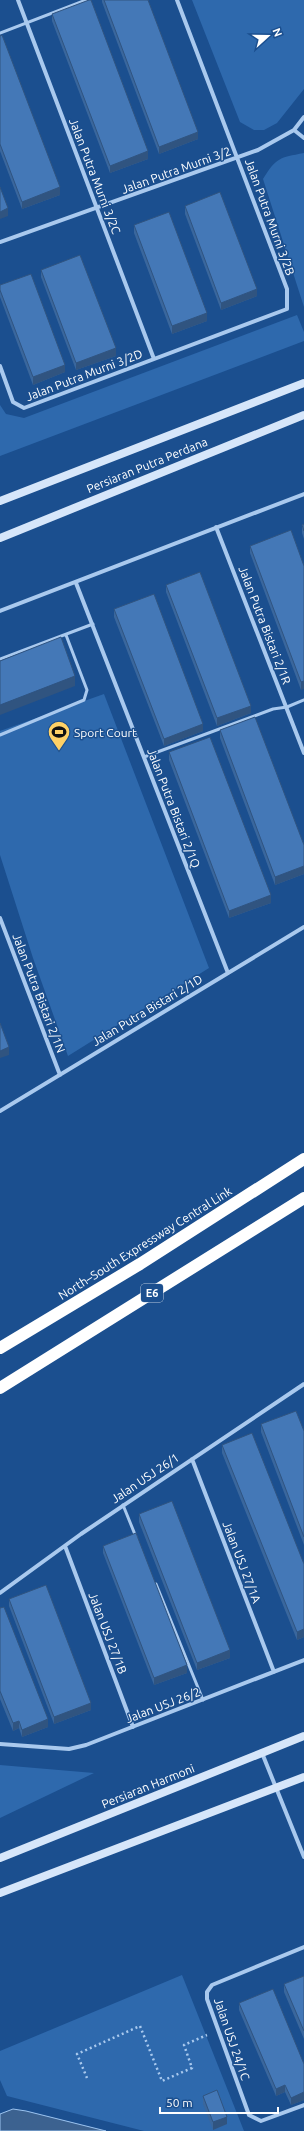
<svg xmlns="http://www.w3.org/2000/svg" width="304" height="2131" viewBox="0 0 304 2131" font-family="Ubuntu,sans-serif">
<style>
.green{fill:#2e69ad}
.water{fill:#3c6290;stroke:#9cc4f0}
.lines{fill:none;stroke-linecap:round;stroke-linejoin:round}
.path{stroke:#a9c9ee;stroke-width:2.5;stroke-dasharray:2 3;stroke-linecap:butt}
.service{stroke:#a9c9ee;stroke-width:3}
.minor{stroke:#a9c9ee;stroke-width:4}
.secondary{stroke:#d6e6fa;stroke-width:8}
.motorway{stroke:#fff;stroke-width:12}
.wall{fill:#3a679d}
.shaded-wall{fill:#305480}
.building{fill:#4478b7;stroke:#305480}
.labels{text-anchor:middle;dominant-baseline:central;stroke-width:3;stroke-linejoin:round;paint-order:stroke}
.shield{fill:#1b4f8f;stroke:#bbcadd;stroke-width:1}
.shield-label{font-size:11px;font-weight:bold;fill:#fff}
.street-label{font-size:12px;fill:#fff;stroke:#1b4f8f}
.poi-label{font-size:12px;fill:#fff;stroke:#1b4f8f;text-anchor:start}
</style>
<rect width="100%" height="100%" fill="#1b4f8f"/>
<path class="green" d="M192,0H304V89L277,123L264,130H254L240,122Z
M304,153V307L263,179C277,157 279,158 304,153Z
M297,315L304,332V341L0,456V405L6,414L24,418Z
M104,694L209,968L68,1056L33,958L0,855V731Z
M0,1765L94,1773L0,1818Z
M182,1975L244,2131H144L7,2096L0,2080V2051Z"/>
<path class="water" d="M13,2109L26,2111L106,2131H0V2114Z"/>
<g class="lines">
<path class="path" d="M87,2078L77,2054L140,2026L162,2081L192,2068L184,2045L207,2035"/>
<path class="service" d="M0,33L86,0
M0,659L93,624
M0,735L84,700L87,690L66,635
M144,757L273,709L287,707L304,700
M123,1505L136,1537
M156,1584L203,1700"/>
<path class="minor" d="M18,0L154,359
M294,130L304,138
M0,242L258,150L294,130L304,117
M0,366L13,402L24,408L287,309V289L177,0
M216,527L304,753
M76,583L228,973
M0,611L304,494
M0,918L60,1075
M0,1111L304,927
M192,1459L274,1672
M65,1546L133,1727
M0,1593L81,1534L304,1384
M0,1744L69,1749L86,1745L304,1660
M262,1753L304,1857
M304,1947L212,1985L207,1992V1999L249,2115L261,2121L304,2105"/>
<path class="secondary" d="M0,501L304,383
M0,538L304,415
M0,1858L304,1736
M0,1893L304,1777"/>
<path class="motorway" d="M0,1348L140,1264L304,1159
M0,1388L304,1198"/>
</g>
<path class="wall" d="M102,0H148L198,139L159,154L102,2Z
M52,14L148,159L110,173L52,21Z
M0,36L60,195L22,209L0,151Z
M185,206L257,296L221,310L185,214Z
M134,225L207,321L172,334L134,233Z
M41,270L116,356L76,370L41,277Z
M0,285L65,372L33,385L0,297Z
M304,524V539L302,533V525Z
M250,546L304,566L301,690L250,553Z
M166,585L251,713L217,726L166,592Z
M114,609L203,731L164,746L114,617Z
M220,730L304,845V874L275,885L220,738Z
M169,752L271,903L229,918L169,760Z
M261,1424L304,1431V1545L261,1432Z
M222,1445L304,1564V1637L297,1640L222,1453Z
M139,1514L230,1658L197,1670L139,1522Z
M103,1546L187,1673L154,1685L103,1553Z
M9,1599L91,1710L54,1724L9,1606Z
M0,1608L48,1727L22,1737L19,1728L13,1731L0,1699Z
M304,1976V2039L284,1992V1984Z
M239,2003L304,2064V2100L291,2105L285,2092L276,2096L239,2010Z
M203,2096L227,2124L213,2130L203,2104Z"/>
<path class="shaded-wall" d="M198,132V139L159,154V147Z
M148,151V159L110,173V166Z
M60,187V195L22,209V202Z
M8,208V216L0,219V212Z
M257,289V296L221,310V303Z
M207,313V321L172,334V326Z
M116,348V356L76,370V363Z
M65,365V372L33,385V377Z
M75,676V686L0,715V705Z
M304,681V689L301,690V682Z
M251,706V713L217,726V718Z
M203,724V731L164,746V739Z
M304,866V874L275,885V877Z
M271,895V903L229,918V911Z
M9,1047V1055L0,1058V1051Z
M304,1629V1637L297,1640V1632Z
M230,1650V1658L197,1670V1663Z
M187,1665V1673L154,1685V1678Z
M91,1703V1710L54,1724V1717Z
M48,1719V1727L22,1737V1730Z
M19,1721V1728L13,1731V1723Z
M285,2085V2092L276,2096V2089Z
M304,2092V2100L291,2105V2098Z
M227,2117V2124L213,2130V2122Z"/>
<path class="building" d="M89,0H91L148,151L110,166L52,14Z
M104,0H148L198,132L159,147Z
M2,35L60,187L22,202L0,144V36Z
M0,187L8,208L0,212Z
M220,192L257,289L221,303L185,206Z
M169,212L207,313L172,326L134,225Z
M80,255L116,348L76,363L41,270Z
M31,274L65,365L33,377L0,290V285Z
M304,524V531L302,525Z
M291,530L304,566V681L301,682L250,546Z
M200,572L251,706L217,718L166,585Z
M154,594L203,724L164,739L114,609Z
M61,637L75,676L0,705V661Z
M255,717L304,845V866L275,877L220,730Z
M210,737L271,895L229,911L169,752Z
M0,1023L9,1047L0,1051Z
M296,1411L304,1431V1537L261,1424Z
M252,1433L304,1564V1629L297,1632L222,1445Z
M172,1501L230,1650L197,1663L139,1514Z
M136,1533L187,1665L154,1678L103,1546Z
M46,1585L91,1703L54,1717L9,1599Z
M4,1607L48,1719L22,1730L19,1721L13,1723L0,1691V1608Z
M304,1976V2031L284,1984Z
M273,1989L304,2064V2092L291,2098L285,2085L276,2089L239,2003Z
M217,2090L227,2117L213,2122L203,2096Z"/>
<defs>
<g id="stadium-pin" transform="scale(1.15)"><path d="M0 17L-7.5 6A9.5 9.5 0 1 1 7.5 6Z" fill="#ffd166" stroke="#1b4f8f"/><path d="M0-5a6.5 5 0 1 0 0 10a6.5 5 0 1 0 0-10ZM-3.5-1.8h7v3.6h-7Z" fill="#111"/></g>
</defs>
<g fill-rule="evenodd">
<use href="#stadium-pin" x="59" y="732"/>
</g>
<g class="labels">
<rect class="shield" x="141" y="1284" width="22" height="18" rx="3"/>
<g class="shield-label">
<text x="152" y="1293">E6</text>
</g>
<g class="street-label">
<text transform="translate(176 170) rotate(-20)">Jalan Putra Murni 3/2</text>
<text transform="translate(95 176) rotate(69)">Jalan Putra Murni 3/2C</text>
<text transform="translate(270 217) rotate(70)">Jalan Putra Murni 3/2B</text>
<text transform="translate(84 375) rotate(-21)">Jalan Putra Murni 3/2D</text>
<text transform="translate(147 465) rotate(-22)">Persiaran Putra Perdana</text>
<text transform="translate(265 625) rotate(69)">Jalan Putra Bistari 2/1R</text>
<text transform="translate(174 808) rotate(69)">Jalan Putra Bistari 2/1Q</text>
<text transform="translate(39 993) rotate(69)">Jalan Putra Bistari 2/1N</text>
<text transform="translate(147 1010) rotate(-31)">Jalan Putra Bistari 2/1D</text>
<text transform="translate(145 1243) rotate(-32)">North–South Expressway Central Link</text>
<text transform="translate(145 1478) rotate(-34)">Jalan USJ 26/1</text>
<text transform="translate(242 1562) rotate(69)">Jalan USJ 27/1A</text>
<text transform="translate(108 1633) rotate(69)">Jalan USJ 27/1B</text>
<text transform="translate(163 1705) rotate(-21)">Jalan USJ 26/2</text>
<text transform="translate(148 1786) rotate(-22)">Persiaran Harmoni</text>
<text transform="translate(232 2039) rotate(71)">Jalan USJ 24/1C</text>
</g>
<g class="poi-label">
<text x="74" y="732">Sport Court</text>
</g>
</g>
<g transform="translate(268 36) rotate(69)" stroke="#1b4f8f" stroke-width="3" paint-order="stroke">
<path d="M0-3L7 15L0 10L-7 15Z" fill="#ffffff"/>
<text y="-6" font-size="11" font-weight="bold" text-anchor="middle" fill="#ffffff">N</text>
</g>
<path d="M160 2107v6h118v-6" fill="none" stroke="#ffffff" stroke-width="2"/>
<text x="166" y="2107" font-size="12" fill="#ffffff" stroke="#1b4f8f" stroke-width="3" paint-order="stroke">50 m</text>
</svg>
